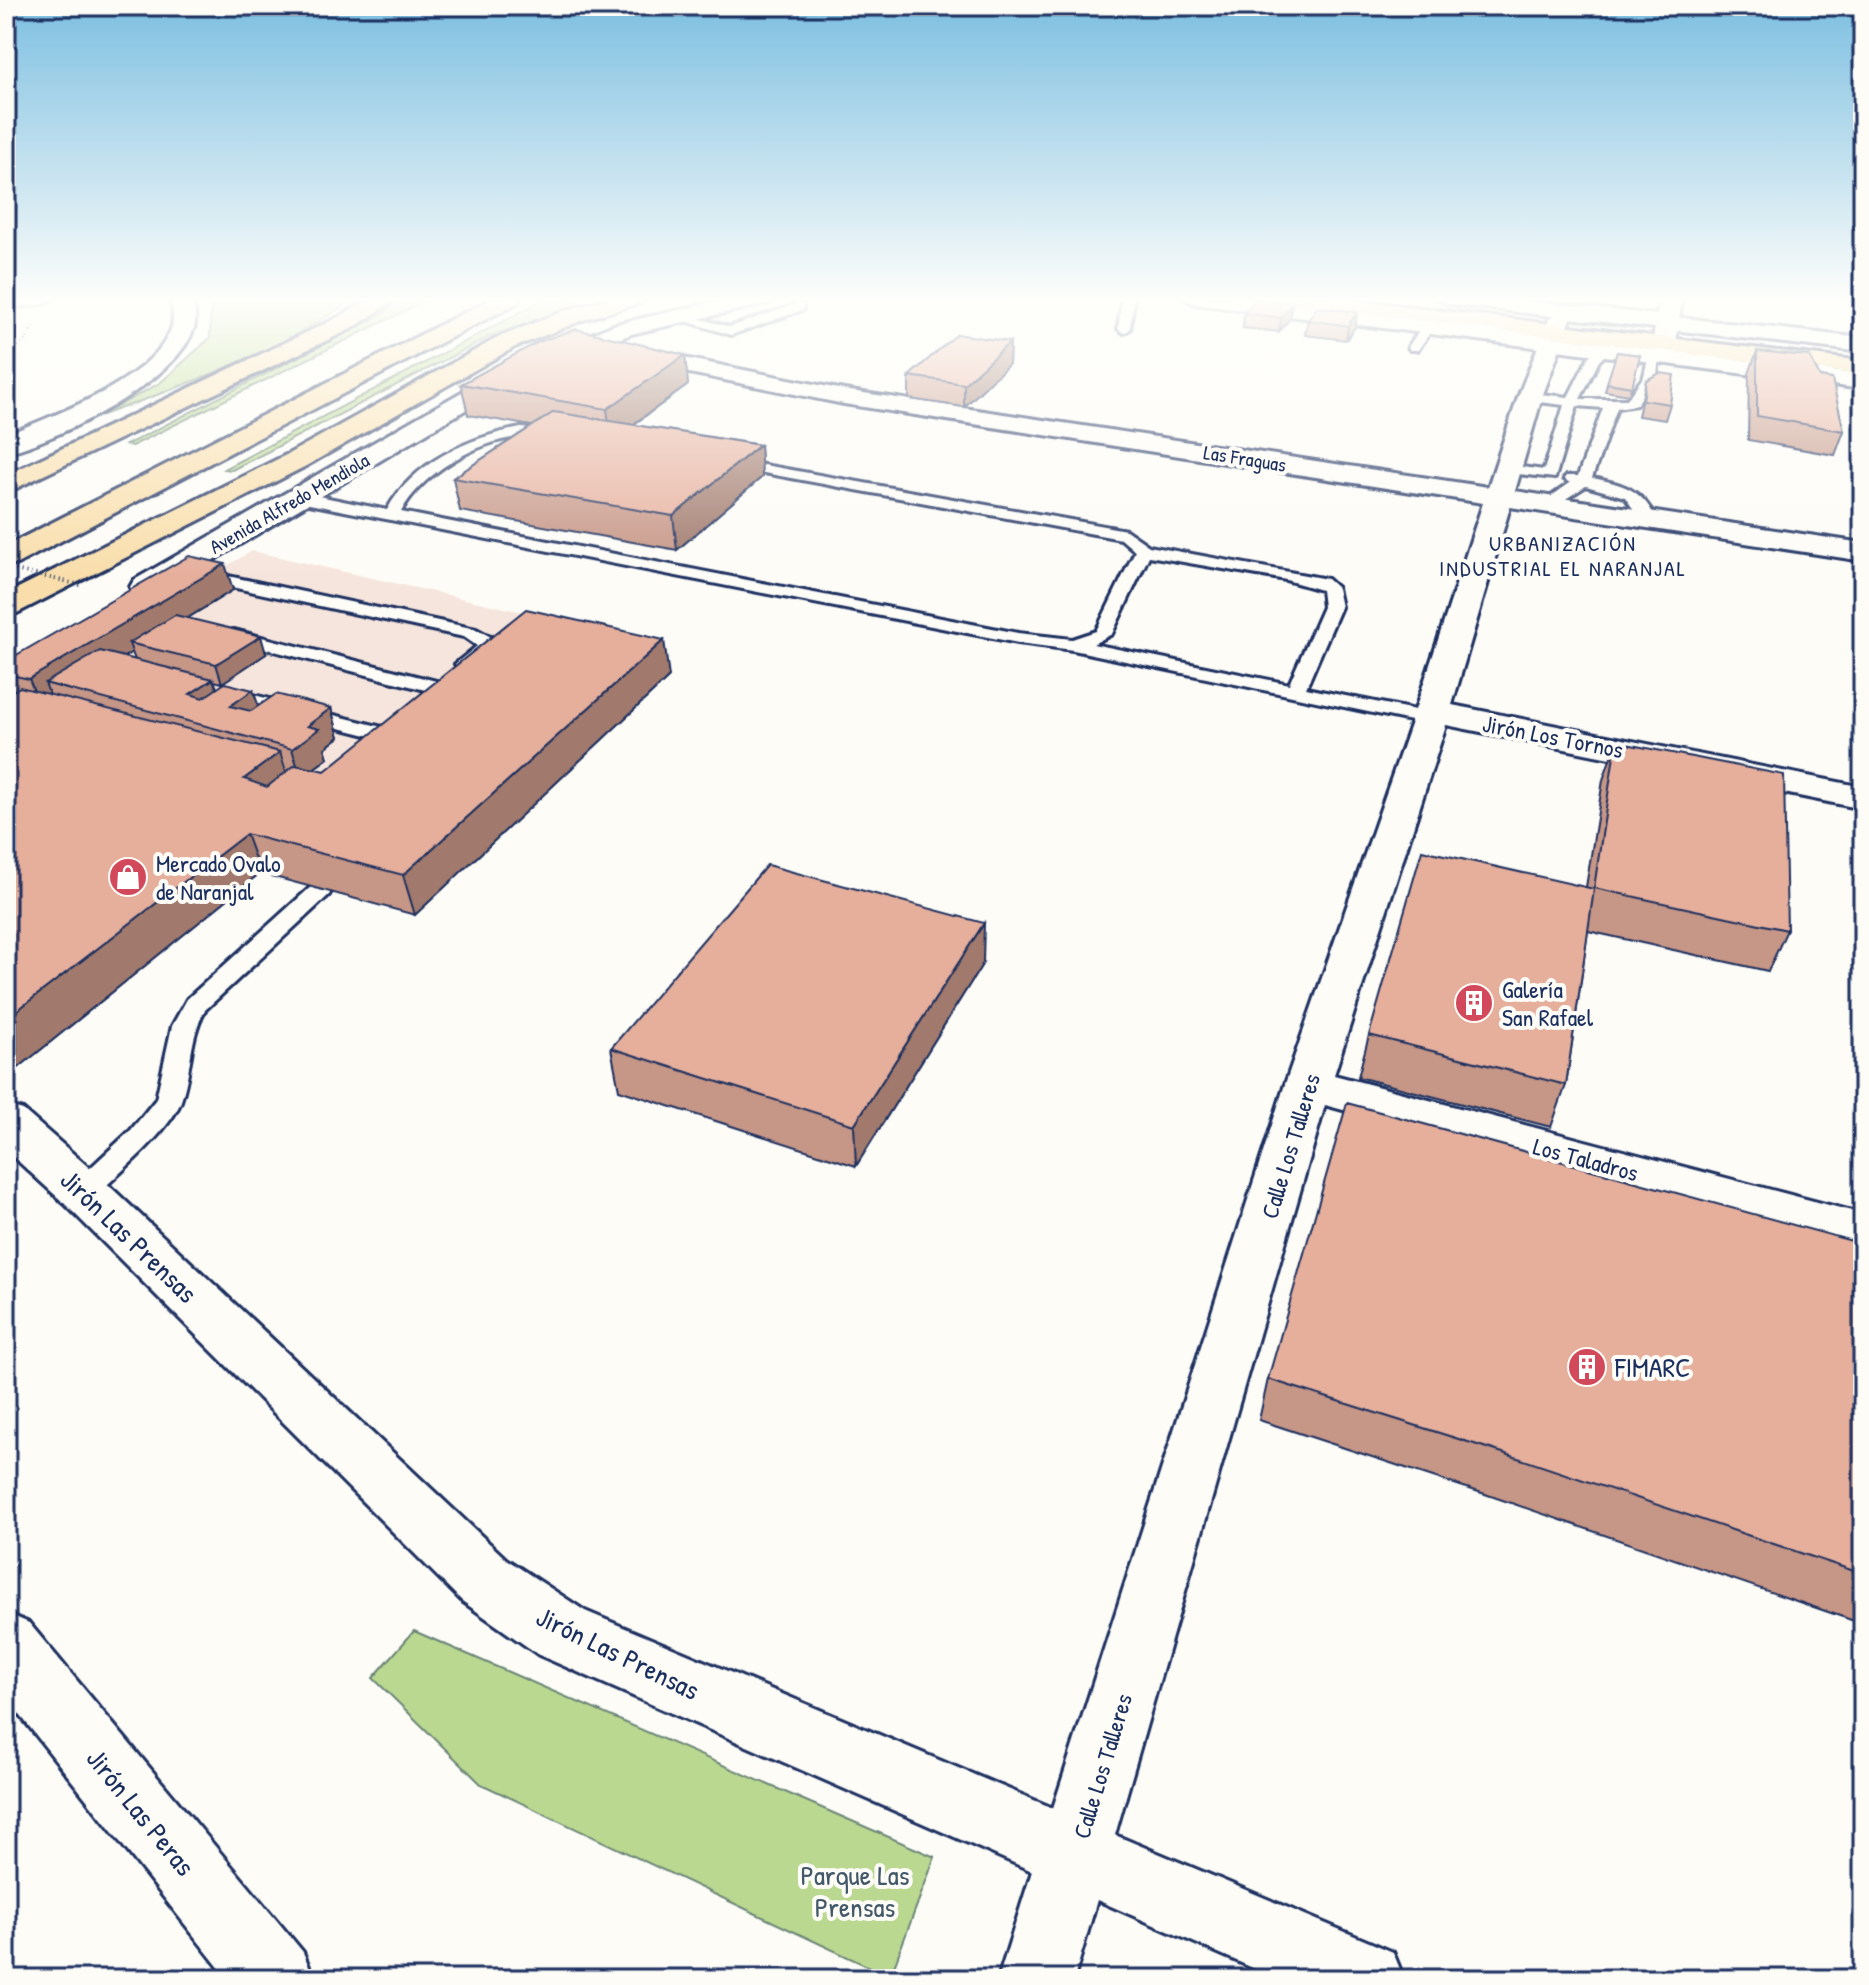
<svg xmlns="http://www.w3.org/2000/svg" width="1869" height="1985" viewBox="0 0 1869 1985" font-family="'Patrick Hand',sans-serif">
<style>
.built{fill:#f6e5dc}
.green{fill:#bad890;stroke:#6a8477;stroke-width:2}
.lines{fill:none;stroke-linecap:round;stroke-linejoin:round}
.lane-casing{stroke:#1b2f5e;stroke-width:6}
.street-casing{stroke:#1b2f5e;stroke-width:6}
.secondary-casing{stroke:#1b2f5e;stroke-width:6}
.highway-casing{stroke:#1b2f5e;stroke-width:6}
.path{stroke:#1b2f5e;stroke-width:3;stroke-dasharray:1 3;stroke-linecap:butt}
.lane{fill:#fdfcf7;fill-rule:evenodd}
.street{fill:#fdfcf7;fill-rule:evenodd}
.secondary{fill:#fdfcf7;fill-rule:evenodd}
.highway{fill:#f9deab;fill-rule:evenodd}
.path-bridge{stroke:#1b2f5e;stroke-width:4;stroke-dasharray:1 4;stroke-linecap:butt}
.wall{fill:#c69686;stroke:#1b2f5e;stroke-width:2;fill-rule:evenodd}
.shaded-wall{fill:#a17a6d;stroke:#1b2f5e;stroke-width:2}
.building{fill:#e6af9c;stroke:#1b2f5e;stroke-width:2}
.labels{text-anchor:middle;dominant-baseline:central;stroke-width:8;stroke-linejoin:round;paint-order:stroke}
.far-street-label{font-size:20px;fill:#1b2f5e;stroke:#fdfcf7}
.far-neighbourhood-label{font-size:22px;letter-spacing:2px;fill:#1b2f5e;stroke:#fdfcf7}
.street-label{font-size:24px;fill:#1b2f5e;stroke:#fdfcf7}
.poi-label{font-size:24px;fill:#1b2f5e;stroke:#fdfcf7;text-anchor:start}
.near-street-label{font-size:28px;fill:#1b2f5e;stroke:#fdfcf7}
.near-poi-label{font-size:28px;fill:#1b2f5e;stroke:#fdfcf7;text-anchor:start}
.near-park-label{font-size:28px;fill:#43596a;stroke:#fdfcf7}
</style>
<rect width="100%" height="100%" fill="#fdfcf7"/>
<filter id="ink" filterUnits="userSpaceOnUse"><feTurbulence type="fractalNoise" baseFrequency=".0125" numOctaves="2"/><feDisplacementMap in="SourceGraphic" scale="16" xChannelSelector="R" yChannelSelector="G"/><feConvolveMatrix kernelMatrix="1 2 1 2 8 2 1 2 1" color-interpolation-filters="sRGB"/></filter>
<g filter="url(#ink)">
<path class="built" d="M252,551L562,621L6,1059V696Z"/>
<path class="green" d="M211,298H355C280,351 189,384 102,415L160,383L210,338Z
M400,298H431L132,446L126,445L381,315Z
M545,299L578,301L581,305L493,335L232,470L224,469Z
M414,1631L935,1857L890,1977L481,1784L373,1678Z"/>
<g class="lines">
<g class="lane-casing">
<path id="lane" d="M1122,298H1134L1130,329L1124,333L1118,329Z
M799,303L803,304V310L731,335L669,316L675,312L730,327Z
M1423,325L1433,328L1418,350H1410L1408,347Z
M1605,345L1611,349L1599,361L1580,399H1627L1644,376L1649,353L1659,356L1657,376L1636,405L1617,408L1592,478C1623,484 1642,489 1656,519L1654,522H1642L1625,497L1586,486L1553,507H1543L1540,504L1570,483L1564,479L1566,476H1578L1603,408L1577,406L1555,478L1508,473L1501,469L1508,465L1544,470L1564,405L1530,401L1523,397L1530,393L1568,397L1589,356Z
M521,428L553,430L560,434C549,443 532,435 518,437C475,442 421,474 401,512L1018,633L1072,639L1096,631L1135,551L1121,539L731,467L724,463L731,459L1126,530L1149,546L1327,579L1337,588L1341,607L1306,688L1430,713L1440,719L1430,725L1073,650L1018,643L299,502L291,497L299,492L387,510C413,462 470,437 521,428ZM1149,556L1286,580L1321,590L1323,607L1289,684L1093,644L1112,634Z
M200,570L476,629L491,637L495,648L470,668H458L455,664L477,646L464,637L194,579L192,575Z
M234,630L440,682L442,686L433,692L228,639L225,635L228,631Z
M226,688L386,728L389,732L379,738L219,698L217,694L219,690Z
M321,883L332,890L329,895L205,1010C189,1038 192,1070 181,1101C171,1130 116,1176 93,1198L83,1201L73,1198L69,1191L73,1184L131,1130L156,1099L172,1026L187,999L313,885Z"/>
</g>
<g class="street-casing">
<path id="street" d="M6,298H54L43,304L6,308Z
M1660,298H1682L1674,357L1670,362H1654L1650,357Z
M1560,312L1571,319L1542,397L1515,491L1863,543V561L1510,507L1452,705L1863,787V809L1446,725L1334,1075L1863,1214V1254L1325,1105L1115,1835L1393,1952L1404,1979H1278L1097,1900L1074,1979H998L1032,1871L539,1655L462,1601L65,1204L6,1150V1105L23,1110L101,1178L506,1559L585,1611L1053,1808L1285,1084L1412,719L1483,503L844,404L629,361L621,359L617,354L621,349L629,347L844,390L1488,487L1518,397L1549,319Z
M6,1613L29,1623L303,1952L314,1979H228L6,1697Z"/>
</g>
<g class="secondary-casing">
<path id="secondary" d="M170,298H192C194,307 197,319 194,328C176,382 58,440 6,453V435C54,415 152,381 171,329C175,319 172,308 170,298Z
M733,298H772L769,303L631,334L509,384L156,594L145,596L134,594L130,587L134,580L493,374L616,324Z
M1184,298H1245L1863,375V389L1195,304Z
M1437,298H1503L1863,338V352L1448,304Z"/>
</g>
<g class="highway-casing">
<path id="highway" d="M372,298H398L353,328L6,493V475L337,318Z
M493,298H520L517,303L17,564L6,567V546Z
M610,298H643L640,303L583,320L515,347L306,466L17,613L6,615V594L288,454L499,337L567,310Z
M1274,298H1336L1863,361V375L1285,304Z"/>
</g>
<path class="path" d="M6,357L27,339L33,325"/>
<use href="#lane" class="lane"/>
<use href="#street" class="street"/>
<use href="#secondary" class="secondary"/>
<use href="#highway" class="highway"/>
<path class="path-bridge" d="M6,568L81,585"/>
</g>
<path class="wall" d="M1292,303L1290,318L1279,332L1243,328L1244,313Z
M1357,312L1355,327L1346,340L1305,335L1308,320Z
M1010,342L1009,364L964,407L909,399V376Z
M1757,351L1844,431L1835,455L1748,440L1749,374Z
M1617,352L1640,355L1629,395L1605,391Z
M685,355L688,385L633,425L760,445L762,477L677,550L460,511L453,478L532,426L468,415L461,384Z
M1646,380L1670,404L1665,420L1638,416Z
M233,590L188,618L266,654L222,683L214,681L217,688L259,706L331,708L339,737L325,748L328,758L313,769L325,771L669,677L415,915L260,873L17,1069L6,1059V661ZM132,652L135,660L124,657Z
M1616,742L1787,930L1768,971L1588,931L1566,1085L1551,1127L1358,1077L1369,1035L1586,887L1603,780Z
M983,963L856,1166L619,1090L611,1048Z
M1863,1244V1624L1485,1494L1259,1420L1268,1379Z"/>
<path class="shaded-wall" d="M1292,303L1290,318L1279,332L1281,318Z
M1357,312L1355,327L1346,340L1348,326Z
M1010,342L1009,364L964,407V384Z
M685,355L688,385L611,440L607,409Z
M760,445L762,477L677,550L673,516Z
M225,564L233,590L142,646L129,643L132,652L70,690L45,683L52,701L41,708L29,679Z
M261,636L266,654L222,683L216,664Z
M664,640L669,677L415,915L403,875Z
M213,679L223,708L190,694Z
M253,690L263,718L230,706Z
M331,708L339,737L325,748L328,758L301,778L292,749L307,726Z
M280,752L292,791L258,818L244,779Z
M246,834L260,873L17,1069L6,1047V1019Z
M984,923L983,963L856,1166L854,1125Z"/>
<path class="building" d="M1256,299L1292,303L1281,318L1244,313Z
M1317,307L1357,312L1348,326L1308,320Z
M576,329L685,355L607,409L461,384L538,342Z
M957,334L1010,342L964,384L909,376Z
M1757,351L1809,356L1820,377L1832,379L1844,431L1757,416Z
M1617,352L1640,355L1632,387L1607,383Z
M1660,373L1674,375L1670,404L1643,400L1646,380Z
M554,412L760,445L673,516L453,478Z
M189,556L225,564L29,679L6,674V661Z
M526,609L664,640L403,875L246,834L6,1019V695L20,687L280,752L244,779L267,787L295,765L325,771Z
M175,615L261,636L216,664L129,643Z
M100,651L213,679L190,694L203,698L225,683L253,690L230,706L251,711L276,694L331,708L307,726L319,729L292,749L45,683Z
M1616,742L1784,775L1787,930L1594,888Z
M1422,850L1594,889L1566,1085L1369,1035Z
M767,865L984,923L854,1125L611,1048Z
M1347,1103L1863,1244V1574L1503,1453L1268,1379Z"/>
</g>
<linearGradient id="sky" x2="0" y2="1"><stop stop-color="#7dbfe1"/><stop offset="0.52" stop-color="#fefefb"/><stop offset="1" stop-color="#fefefb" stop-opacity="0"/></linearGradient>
<rect width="1869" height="576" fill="url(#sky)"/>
<defs>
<g id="shop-disc" transform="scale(2)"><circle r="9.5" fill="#d1495b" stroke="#fdfcf7"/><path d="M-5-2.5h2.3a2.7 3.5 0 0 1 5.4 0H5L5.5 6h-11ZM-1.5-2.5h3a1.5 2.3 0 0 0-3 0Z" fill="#fff"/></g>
<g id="building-disc" transform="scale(2)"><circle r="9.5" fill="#d1495b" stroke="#fdfcf7"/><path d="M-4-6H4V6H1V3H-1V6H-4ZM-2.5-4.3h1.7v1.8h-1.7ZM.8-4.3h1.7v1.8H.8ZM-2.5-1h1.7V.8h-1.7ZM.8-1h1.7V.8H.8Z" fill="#fff"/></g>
</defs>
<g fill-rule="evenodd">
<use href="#shop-disc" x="128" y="877"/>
<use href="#building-disc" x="1474" y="1003"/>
<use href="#building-disc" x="1587" y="1367"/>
</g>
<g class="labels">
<g class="far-street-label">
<text transform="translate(1245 458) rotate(9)">Las Fraguas</text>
<text transform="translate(289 503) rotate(-30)">Avenida Alfredo Mendiola</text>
</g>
<g class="far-neighbourhood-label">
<text x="1563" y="543">URBANIZACIÓN<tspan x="1563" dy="25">INDUSTRIAL EL NARANJAL</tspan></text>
</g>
<g class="street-label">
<text transform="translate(1553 736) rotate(11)">Jirón Los Tornos</text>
<text transform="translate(1290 1146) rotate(-73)">Calle Los Talleres</text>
<text transform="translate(1586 1159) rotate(15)">Los Taladros</text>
<text transform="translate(1102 1766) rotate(-73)">Calle Los Talleres</text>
</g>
<g class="poi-label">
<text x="156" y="863">Mercado Ovalo<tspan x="156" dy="28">de Naranjal</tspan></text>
<text x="1502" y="989">Galería<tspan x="1502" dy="28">San Rafael</tspan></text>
</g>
<g class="near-street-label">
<text transform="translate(129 1236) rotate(44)">Jirón Las Prensas</text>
<text transform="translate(618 1653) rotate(26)">Jirón Las Prensas</text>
<text transform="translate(141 1812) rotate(51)">Jirón Las Peras</text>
</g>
<g class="near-poi-label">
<text x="1615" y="1367">FIMARC</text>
</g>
<g class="near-park-label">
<text x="855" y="1875">Parque Las<tspan x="855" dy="32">Prensas</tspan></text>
</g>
</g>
<rect width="1869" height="1985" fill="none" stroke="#fdfcf7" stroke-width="32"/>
<rect x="16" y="16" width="1837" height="1953" fill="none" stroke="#1b2f5e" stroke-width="3" filter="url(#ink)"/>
</svg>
